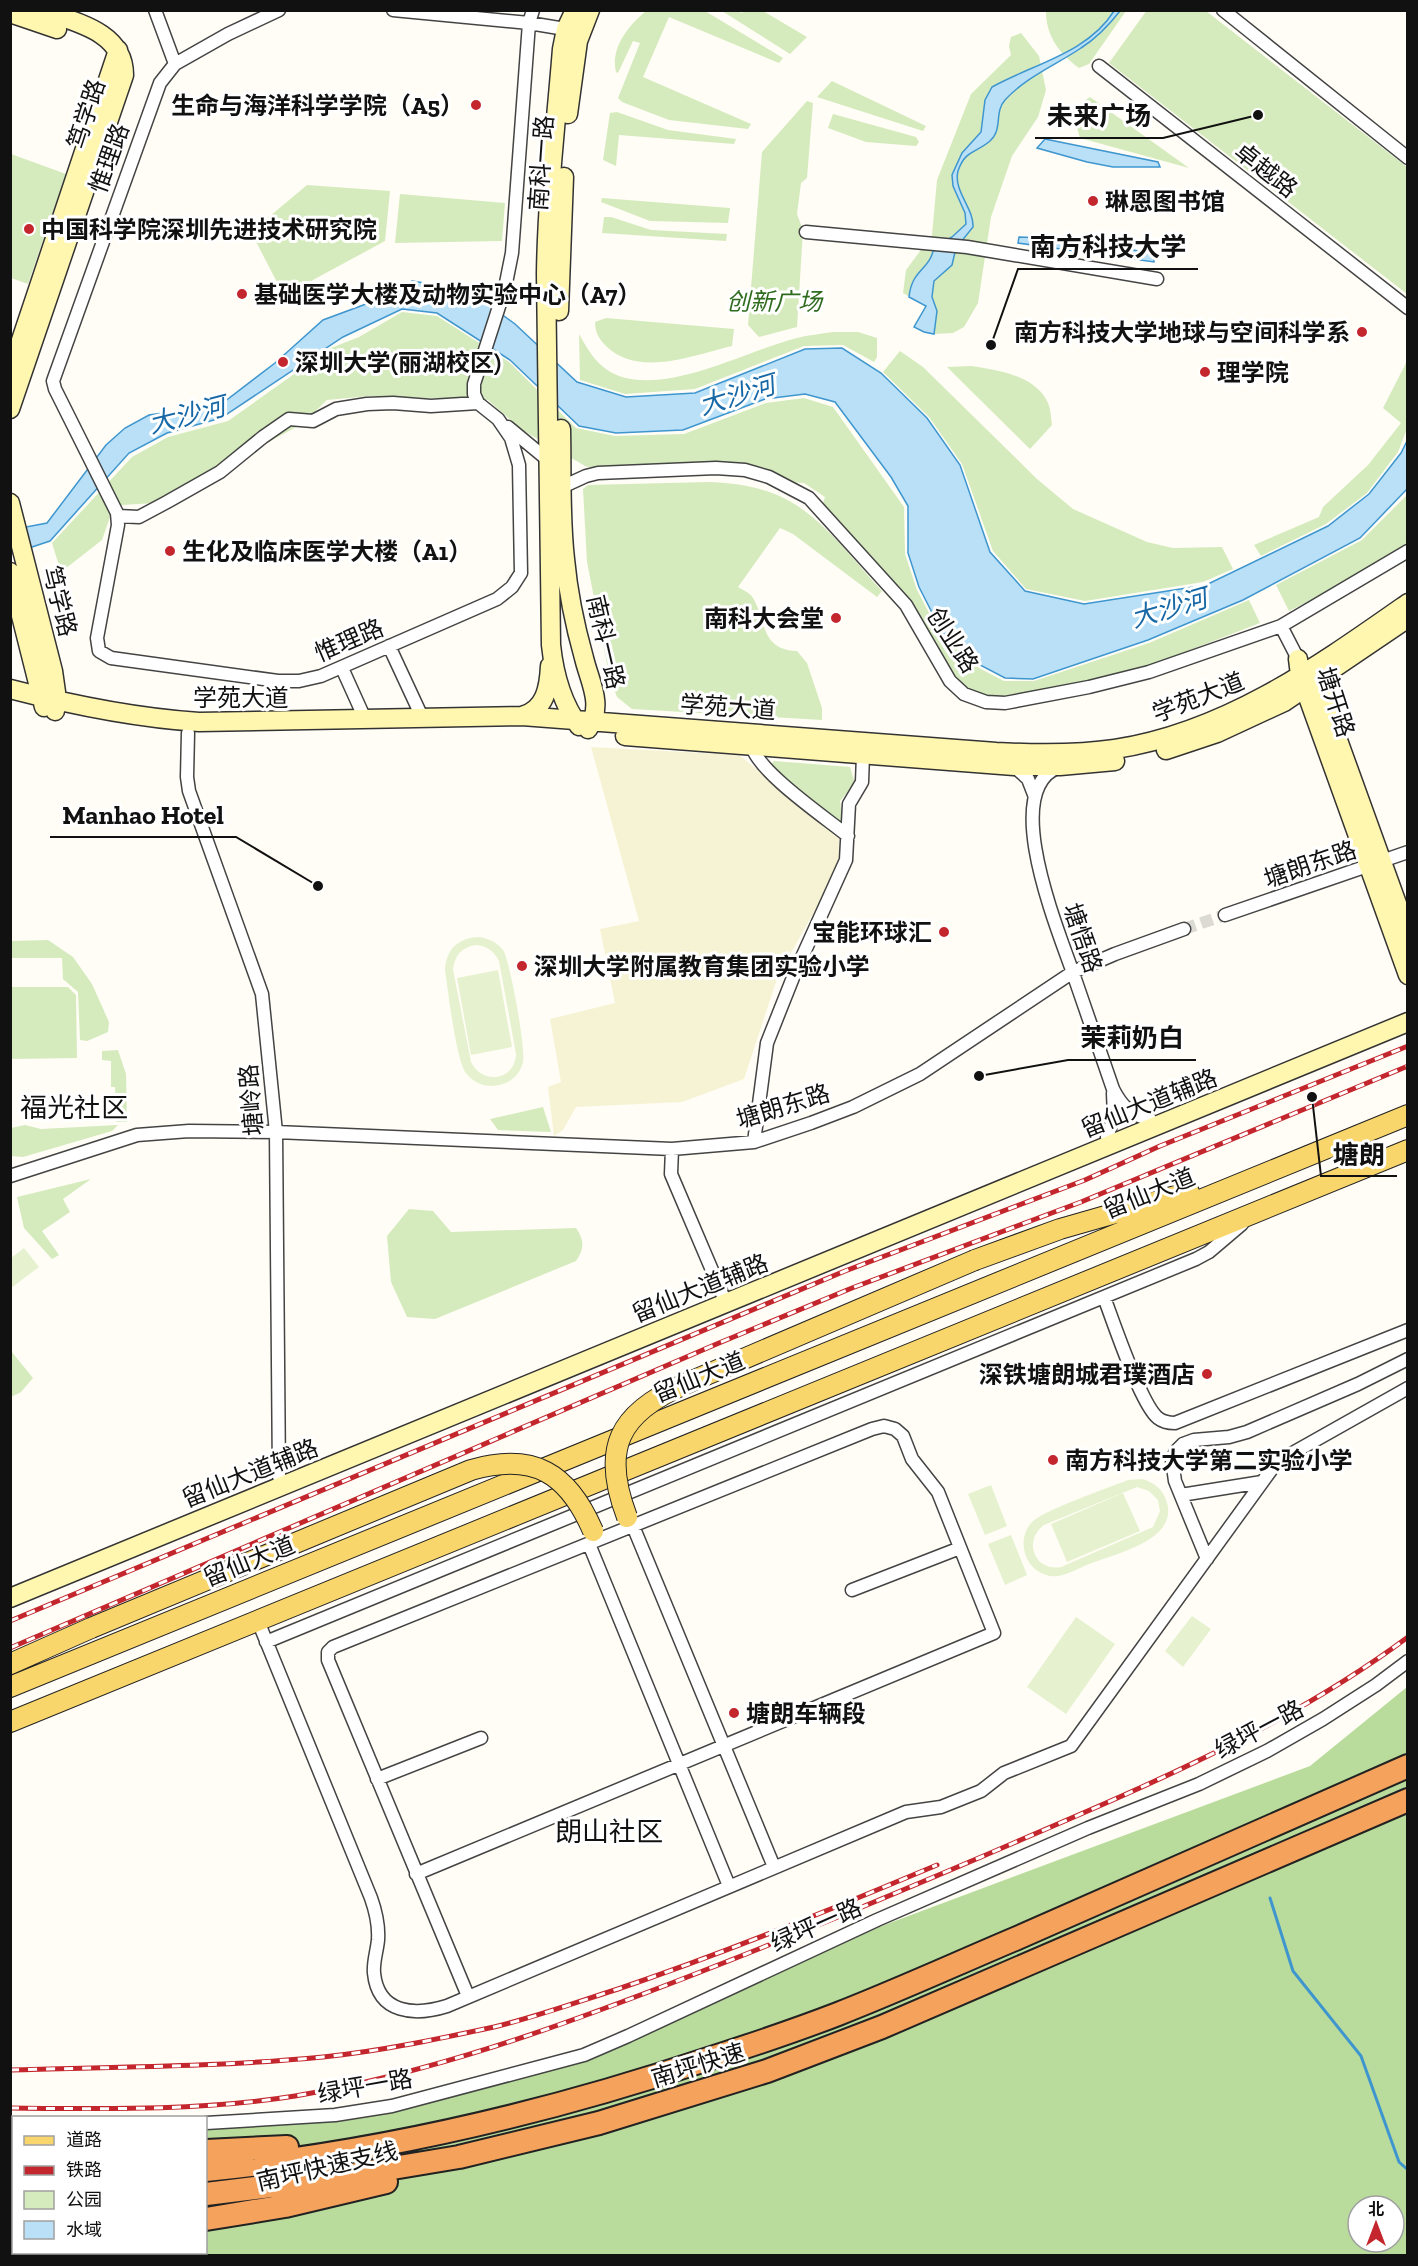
<svg xmlns="http://www.w3.org/2000/svg" width="1418" height="2266" viewBox="0 0 1418 2266" font-family="'Zilla Slab','Noto Sans SC',serif">
<style>
.farmland{fill:#f6f3d4}
.green{fill:#d5ebbd}
.forest{fill:#b9dc9c;fill-rule:evenodd}
.pitch{fill:#e6f2cf;fill-rule:evenodd}
.water{fill:#b9e0f7;stroke:#3f96cf;stroke-width:1.5}
.lines{fill:none;stroke-linecap:round;stroke-linejoin:round}
.stream{stroke:#3f96cf;stroke-width:3}
.street-tunnel{stroke:#dbdad3;stroke-width:12;stroke-dasharray:12 6;stroke-linecap:butt}
.street-casing{stroke:#444;stroke-width:15}
.secondary-casing{stroke:#333;stroke-width:21}
.primary-casing{stroke:#222;stroke-width:22}
.highway-casing{stroke:#222;stroke-width:26}
.street{stroke:#fff;stroke-width:12}
.secondary{stroke:#fff6b0;stroke-width:18}
.primary{stroke:#f9d66b;stroke-width:20}
.highway{stroke:#f5a25d;stroke-width:22}
.rail-casing{stroke:#c4262e;stroke-width:5}
.rail{stroke:#fff;stroke-width:3;stroke-dasharray:9;stroke-linecap:butt}
.primary-bridge-casing{stroke:#222;stroke-width:22;stroke-linecap:butt}
.primary-bridge{stroke:#f9d66b;stroke-width:20}
.poi-dot{fill:#c4262e;stroke:#fff;stroke-width:2}
.labels{text-anchor:middle;dominant-baseline:central;stroke-width:6;stroke-linejoin:round;paint-order:stroke}
.poi-label{font-size:24px;font-weight:bold;fill:#111;stroke:#fff;text-anchor:start}
.street-label{font-size:24px;fill:#111;stroke:#fff}
.park-label{font-size:24px;font-style:italic;fill:#2f6b1f;stroke:#fff}
.water-label{font-size:26px;font-style:italic;fill:#1768a6;stroke:#fff}
.quarter-label{font-size:27px;fill:#111;stroke:#fff}
.leader{fill:none;stroke:#111;stroke-width:2}
.callout-dot{fill:#111;stroke:#fff;stroke-width:2}
.callout-label{font-size:26px;text-anchor:middle;font-weight:bold;fill:#111;stroke:#fff;stroke-width:6;stroke-linejoin:round;paint-order:stroke}
</style>
<rect width="100%" height="100%" fill="#fffdf5"/>
<path class="farmland" d="M591,747L739,755L839,835L840,866L778,976L744,1079L682,1102L576,1107L563,1130L554,1136L548,1087L561,1082L550,1019L615,1003L600,929L639,921Z"/>
<path class="green" d="M1147,10L1206,11L1407,167V294L1109,63Z
M646,11H705L783,58L779,63L669,17L643,77L751,124L748,129L669,120L622,102L618,98L640,43L633,41L618,73L616,72C610,48 629,25 646,11Z
M722,11H737L742,13L744,11H763L807,37L790,54Z
M1046,11H1126L1089,64L1079,68C1059,53 1046,36 1046,11Z
M1021,33L1039,56L1046,90L1038,117L1012,156L991,217L978,303L964,327L953,333L934,334L924,332L914,327L926,306L903,293L906,270L932,235L937,180L971,94L1011,55L1009,46L1011,37Z
M832,81L926,126L923,131L817,97Z
M1090,97L1101,105L1189,168L1080,138L1076,125L1085,121L1080,104Z
M807,101L813,103L807,178L801,183L797,214L803,230L797,327L759,337L748,325L762,152Z
M617,112L668,130L736,139L734,144L619,135L616,166L603,160L610,113Z
M833,114L916,137L919,142L916,146L866,142L828,128Z
M11,154L66,174L28,284L11,278Z
M307,185L390,191L385,241L300,287L295,280L280,288L251,232Z
M400,194L505,203L502,241L395,243Z
M602,198L730,208L728,223L650,221L601,202Z
M604,217H611L651,230L727,234L726,241L602,233Z
M402,312L437,316L509,362L576,428L615,436L684,434L766,403L804,398L833,407L904,507L905,554L917,590L940,634L979,668L1004,681H1034L1149,643L1249,600L1260,623L1146,667L1088,683L1003,699L975,695L954,680L912,601L822,506L825,497L804,483L787,482L771,474L587,467L522,430L488,400L369,396L327,400L302,424L155,503L122,505L110,517L102,540L61,572L52,543L132,457L168,437L228,421L331,348L359,337Z
M606,318L734,329L732,346C694,355 638,378 606,346C599,339 595,332 595,322Z
M833,332H858L877,338V357L874,362L843,345L804,346L695,389L625,394L580,380L579,334C590,353 597,367 619,376C670,394 746,351 797,338C808,335 821,334 833,332Z
M900,351L923,367L1037,479L1073,509L1147,542L1173,548L1222,547L1233,569L1203,582L1085,601L1026,589L993,551L962,464L929,417L883,372Z
M1407,361V429L1398,452L1367,493L1326,524L1261,556L1254,545L1319,517L1323,507L1368,465L1401,423L1383,408Z
M971,366C997,370 1034,375 1047,401C1051,408 1051,418 1052,425L1030,449L947,367Z
M708,482C730,483 751,485 772,493C816,508 851,558 882,591L877,597L793,534L780,528L738,587C743,590 750,593 753,598C766,619 760,650 797,651L807,663L822,708V720L632,709L617,697L610,679L587,562L583,489L588,485Z
M1407,495V546L1374,569L1289,611L1276,585L1362,540Z
M774,761L850,767L855,783L840,801L843,825L769,766Z
M48,940L73,957L92,984L109,1022L108,1032L87,1041L80,1040L78,992L63,979L62,958H11V941Z
M68,987L76,995L77,1058L11,1059V987Z
M118,1050L126,1074L127,1122H116L115,1087H111V1061L102,1060V1051Z
M543,1107L551,1132L498,1130L490,1119Z
M25,1125L41,1129L118,1125L112,1131L23,1157L11,1156V1128Z
M91,1179L63,1199L70,1212L42,1231L59,1255L52,1259L24,1228L17,1197Z
M409,1209L433,1211L451,1232L576,1228C585,1241 584,1249 576,1261L435,1319L407,1317L391,1282L387,1236Z
M11,1351L33,1378L21,1392L11,1397Z"/>
<path class="forest" d="M1407,1687V2255H11L10,2130H14V2252H206V2126L335,2116L585,2058L879,1927L1310,1766ZM1358,2206H1394V2242H1358Z"/>
<path class="pitch" d="M480,937C489,939 497,942 503,950C510,960 526,1050 523,1062C517,1089 481,1094 466,1073C456,1060 448,990 445,970C446,949 459,937 480,937ZM476,945C487,946 494,951 499,961L516,1054C515,1081 482,1085 471,1062L453,969C455,955 462,947 476,945Z
M498,970L512,1047L471,1055L457,978Z
M24,1248L39,1267L11,1288V1258Z
M1142,1479C1154,1482 1164,1490 1167,1503C1178,1540 1115,1554 1089,1564C1077,1569 1063,1578 1050,1576C1025,1572 1015,1540 1032,1522C1044,1510 1108,1488 1128,1480ZM1137,1487L1149,1491L1158,1500L1160,1511L1153,1527L1061,1567C1034,1572 1023,1540 1044,1525Z
M991,1485L1007,1526L985,1535L968,1494Z
M1123,1493L1140,1531L1067,1562L1051,1524Z
M1011,1535L1027,1575L1005,1585L988,1544Z
M1192,1616L1211,1629L1183,1667L1165,1651Z
M1076,1617L1115,1644L1066,1714L1027,1687Z"/>
<path class="water" d="M1114,11H1120C1109,25 1097,38 1081,48C1056,65 1026,77 1005,100C994,112 1003,130 990,141C976,153 965,150 958,171C953,191 974,208 973,227L956,248L952,265L934,281L932,297L937,311L934,334L924,332L914,327L926,306L909,297C912,268 930,271 934,247L952,237L966,224L965,213L953,186L952,175L962,153L981,132L985,100L992,87C1033,64 1088,53 1114,11Z
M1045,139L1158,162L1160,167H1113L1087,162L1037,148Z
M1019,237C1065,238 1110,243 1154,255V262L1018,243Z
M412,281L468,290L515,324L577,382L626,397L695,393L805,349L842,348L881,373L927,418L960,465L990,552L1025,591L1084,604L1206,585L1328,526L1369,494L1401,453L1407,441V489L1360,538L1243,600L1148,640L1033,679L1005,678L980,665L942,632L919,587L908,553V506L891,477L835,402L805,394L765,399L683,430L616,433L579,426L510,360L437,313L402,309L343,337L221,418L167,433L129,453L50,541L11,554L10,530L47,523L106,445L125,428L149,415L220,405L275,363L323,320L366,304Z"/>
<g class="lines">
<path class="stream" d="M1270,1898L1293,1971L1361,2056L1399,2162L1408,2170"/>
<path class="street-tunnel" d="M1184,929L1225,915"/>
<g class="street-casing">
<path id="street" d="M155,10L175,64
M279,10L228,34L175,64L160,83L53,381L55,389L117,513L118,525L97,638L99,651L111,658L278,681H299L321,676L497,599L512,587L521,573L519,465L511,438L498,419L478,403L474,394V384L505,288L512,253L529,23L533,10
M393,10L529,23L571,30
M1223,10L1408,158
M1099,66L1408,308
M806,232L967,247L1157,279
M508,427L549,461
M562,487L586,476L598,473L716,468L745,470L769,477L809,498L906,605L950,681L964,694L986,702L1005,703L1089,687L1149,672L1281,626L1408,551
M118,516L139,517L167,502L220,472L263,437L289,419L313,421L336,409L367,404L393,403L431,406L478,403
M1281,626L1298,659
M389,646L422,717
M342,668L365,719
M188,733L187,777L189,791L262,994L276,1132L279,1477
M752,746C757,771 826,818 848,836
M1014,766L1028,779L1035,797
M1059,767C998,790 1060,934 1074,976C1087,1013 1100,1051 1113,1089C1121,1105 1131,1116 1150,1119
M1225,915L1408,852
M1107,1137L1114,1117L1113,1093
M754,1142L767,1043L794,975L846,860L849,804L862,782L863,755
M672,1149L671,1174L726,1303
M10,1176L137,1135L189,1131L276,1132L672,1149L754,1142L811,1123L853,1107L920,1074L1073,972L1115,954L1184,929
M1104,1297C1113,1321 1141,1405 1158,1418C1163,1422 1169,1423 1175,1423L1408,1330
M1181,1495L1262,1482
M633,1526L774,1867
M589,1544L729,1886
M1207,1559L1175,1481L1172,1460L1176,1451L1183,1444L1194,1440L1229,1437L1247,1432L1358,1384L1408,1359
M852,1590L960,1548
M258,1621L371,1898C376,1912 379,1925 378,1940C377,1951 373,1962 374,1973C378,2014 415,2016 447,2006L906,1812L941,1807L981,1791L1004,1773L1071,1746L1274,1466L1282,1459L1408,1388
M266,1642L1196,1259L1209,1252L1242,1224
M377,1779L481,1738
M416,1874L994,1633L938,1492L912,1459L903,1436L895,1429L884,1426L872,1429L333,1647L328,1652V1660L468,1996
M206,2123L335,2115L392,2106L584,2055L628,2036L877,1920L1088,1828L1199,1784L1267,1751L1323,1719L1376,1685L1408,1661
M10,2127H14"/>
</g>
<g class="secondary-casing">
<path id="secondary" d="M575,10L566,29L562,49C556,124 547,199 546,274L551,645C554,673 562,703 579,726
M10,13L57,29
M568,114L578,41L590,10
M559,311L564,177
M11,370L118,50
M10,409L124,75C124,31 74,22 41,10
M561,429C562,472 560,516 565,559C568,592 575,626 584,658C590,683 604,705 588,729
M10,503L53,671L56,692L55,711
M10,572L44,707
M1298,659L1300,675L1408,975
M1313,671L1408,934
M10,689C72,705 136,718 199,722L522,716L996,752C1035,754 1075,755 1115,749C1226,732 1318,666 1408,603
M522,716C545,710 549,688 550,666
M625,736L1014,766H1060L1115,761
M1166,750L1217,733L1284,702L1408,618
M10,1598L1408,1022"/>
</g>
<g class="primary-casing">
<path id="primary" d="M975,1260L1060,1229L1189,1192
M10,1664L91,1628
M10,1687L1408,1115
M10,1722L1408,1150"/>
</g>
<g class="highway-casing">
<path id="highway" d="M206,2151L287,2147
M10,2168H14
M206,2170C376,2153 543,2114 705,2060C749,2046 794,2031 838,2014C897,1991 956,1964 1015,1939C1146,1882 1277,1824 1408,1766
M10,2190H14
M206,2194L327,2179L459,2157L599,2123L767,2071L882,2027L1408,1800
M10,2217H14
M206,2219L285,2206L386,2182
M10,2247L14,2246"/>
</g>
<use href="#street" class="street"/>
<use href="#secondary" class="secondary"/>
<use href="#primary" class="primary"/>
<use href="#highway" class="highway"/>
<g class="rail-casing">
<path id="rail" d="M10,1621L845,1271L1085,1180L1160,1146L1408,1046
M10,1648L719,1343L852,1288L1081,1202L1408,1066
M10,2070C115,2067 219,2067 323,2057C381,2051 438,2039 494,2027C536,2017 577,2002 618,1989C727,1952 832,1909 937,1865
M10,2108C105,2109 201,2111 295,2096C432,2073 561,2026 690,1976C788,1938 885,1898 981,1857C1127,1794 1279,1733 1408,1637"/>
</g>
<use href="#rail" class="rail"/>
<g class="primary-bridge-casing">
<path id="primary-bridge" d="M627,1517C601,1449 618,1413 685,1384L975,1260
M91,1628L471,1470C534,1452 568,1473 593,1531"/>
</g>
<use href="#primary-bridge" class="primary-bridge"/>
</g>
<g class="poi-dot">
<circle cx="476" cy="105" r="6"/>
<circle cx="1093" cy="201" r="6"/>
<circle cx="29" cy="229" r="6"/>
<circle cx="242" cy="294" r="6"/>
<circle cx="1362" cy="332" r="6"/>
<circle cx="283" cy="362" r="6"/>
<circle cx="1205" cy="372" r="6"/>
<circle cx="170" cy="551" r="6"/>
<circle cx="836" cy="618" r="6"/>
<circle cx="944" cy="932" r="6"/>
<circle cx="522" cy="966" r="6"/>
<circle cx="1207" cy="1374" r="6"/>
<circle cx="1053" cy="1460" r="6"/>
<circle cx="734" cy="1713" r="6"/>
</g>
<g class="labels">
<g class="poi-label">
<text x="464" y="105" text-anchor="end">生命与海洋科学学院（A5）</text>
<text x="1105" y="201">琳恩图书馆</text>
<text x="41" y="229">中国科学院深圳先进技术研究院</text>
<text x="254" y="294">基础医学大楼及动物实验中心（A7）</text>
<text x="1350" y="332" text-anchor="end">南方科技大学地球与空间科学系</text>
<text x="295" y="362">深圳大学(丽湖校区)</text>
<text x="1217" y="372">理学院</text>
<text x="182" y="551">生化及临床医学大楼（A1）</text>
<text x="824" y="618" text-anchor="end">南科大会堂</text>
<text x="932" y="932" text-anchor="end">宝能环球汇</text>
<text x="534" y="966">深圳大学附属教育集团实验小学</text>
<text x="1195" y="1374" text-anchor="end">深铁塘朗城君璞酒店</text>
<text x="1065" y="1460">南方科技大学第二实验小学</text>
<text x="746" y="1713">塘朗车辆段</text>
</g>
<g class="street-label">
<text transform="translate(86 114) rotate(-72)">笃学路</text>
<text transform="translate(109 158) rotate(-70)">惟理路</text>
<text transform="translate(541 163) rotate(-86)">南科一路</text>
<text transform="translate(1266 170) rotate(38)">卓越路</text>
<text transform="translate(60 601) rotate(76)">笃学路</text>
<text transform="translate(349 640) rotate(-23)">惟理路</text>
<text transform="translate(953 640) rotate(57)">创业路</text>
<text transform="translate(606 642) rotate(77)">南科一路</text>
<text x="241" y="697">学苑大道</text>
<text transform="translate(1198 697) rotate(-21)">学苑大道</text>
<text transform="translate(1336 702) rotate(72)">塘开路</text>
<text transform="translate(728 707) rotate(4)">学苑大道</text>
<text transform="translate(1310 864) rotate(-19)">塘朗东路</text>
<text transform="translate(1083 938) rotate(71)">塘悟路</text>
<text transform="translate(251 1100) rotate(-95)">塘岭路</text>
<text transform="translate(1149 1103) rotate(-22)">留仙大道辅路</text>
<text transform="translate(783 1106) rotate(-17)">塘朗东路</text>
<text transform="translate(1149 1193) rotate(-22)">留仙大道</text>
<text transform="translate(700 1288) rotate(-22)">留仙大道辅路</text>
<text transform="translate(699 1377) rotate(-22)">留仙大道</text>
<text transform="translate(250 1473) rotate(-22)">留仙大道辅路</text>
<text transform="translate(249 1561) rotate(-22)">留仙大道</text>
<text transform="translate(1259 1729) rotate(-28)">绿坪一路</text>
<text transform="translate(816 1925) rotate(-24)">绿坪一路</text>
<text transform="translate(698 2065) rotate(-17)">南坪快速</text>
<text transform="translate(365 2086) rotate(-10)">绿坪一路</text>
<text transform="translate(327 2166) rotate(-13)">南坪快速支线</text>
</g>
<g class="park-label">
<text x="774" y="301">创新广场</text>
</g>
<g class="water-label">
<text transform="translate(737 395) rotate(-17)">大沙河</text>
<text transform="translate(187 415) rotate(-14)">大沙河</text>
<text transform="translate(1169 608) rotate(-16)">大沙河</text>
</g>
<g class="quarter-label">
<text x="74" y="1108">福光社区</text>
<text x="609" y="1832">朗山社区</text>
</g>
</g>
<path class="leader" d="M1258 115L1163 138H1035M991 345L1018 269H1198M318 886L236 837H50M979 1076L1068 1060H1196M1312 1097L1321 1176H1397"/>
<g class="callout-dot">
<circle cx="1258" cy="115" r="6"/>
<circle cx="991" cy="345" r="6"/>
<circle cx="318" cy="886" r="6"/>
<circle cx="979" cy="1076" r="6"/>
<circle cx="1312" cy="1097" r="6"/>
</g>
<g class="callout-label">
<text x="1099" y="125">未来广场</text>
<text x="1108" y="256">南方科技大学</text>
<text x="143" y="824">Manhao Hotel</text>
<text x="1132" y="1047">茉莉奶白</text>
<text x="1359" y="1164">塘朗</text>
</g>
<rect width="1418" height="2266" fill="none" stroke="#111111" stroke-width="24"/>
<rect x="12" y="2116" width="195" height="138" fill="#ffffff" stroke="#a0a0a0" stroke-width="1.5"/>
<rect x="24" y="2136" width="30" height="9" fill="#f9d66b" stroke="#a0a0a0" stroke-width="1.5"/>
<text x="66" y="2146" font-size="18" fill="#111111">道路</text>
<rect x="24" y="2166" width="30" height="9" fill="#c4262e" stroke="#a0a0a0" stroke-width="1.5"/>
<text x="66" y="2176" font-size="18" fill="#111111">铁路</text>
<rect x="24" y="2191" width="30" height="18" fill="#d5ebbd" stroke="#a0a0a0" stroke-width="1.5"/>
<text x="66" y="2206" font-size="18" fill="#111111">公园</text>
<rect x="24" y="2221" width="30" height="18" fill="#b9e0f7" stroke="#a0a0a0" stroke-width="1.5"/>
<text x="66" y="2236" font-size="18" fill="#111111">水域</text>
<g transform="translate(1376 2224)"><circle r="28" fill="#ffffff" stroke="#a0a0a0" stroke-width="1.5"/>
<path d="M0-4.5L10 22L0 15L-10 22Z" fill="#c4262e"/>
<text y="-9" font-size="16" font-weight="bold" text-anchor="middle" fill="#111111">北</text>
</g>
</svg>
